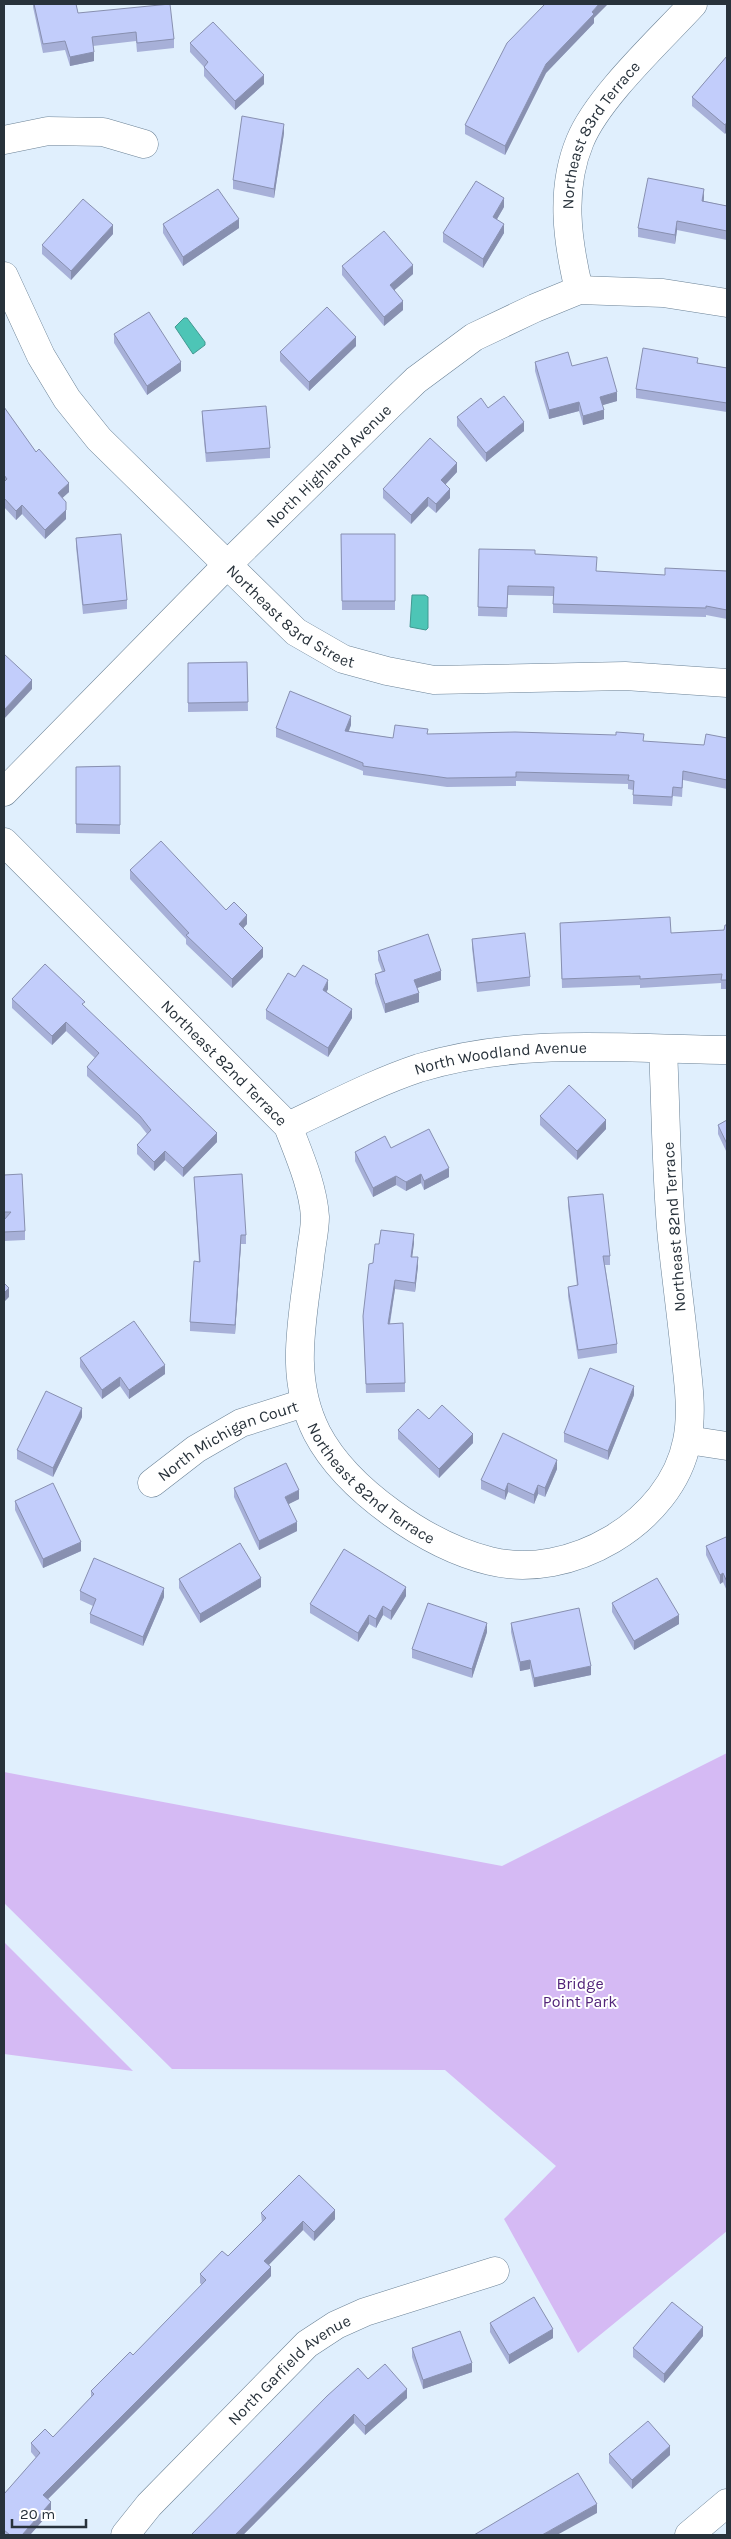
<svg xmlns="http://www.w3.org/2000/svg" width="731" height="2539" viewBox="0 0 731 2539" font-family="Karla,sans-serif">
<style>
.green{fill:#d5baf4}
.water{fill:#4dc5b6;stroke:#429991}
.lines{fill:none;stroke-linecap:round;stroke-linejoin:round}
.minor-casing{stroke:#6b8296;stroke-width:29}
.minor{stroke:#fff;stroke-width:28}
.wall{fill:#a7b0d8}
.shaded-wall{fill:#8890b0}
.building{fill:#c2cdfb;stroke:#8890b0}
.labels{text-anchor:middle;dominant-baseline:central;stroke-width:4;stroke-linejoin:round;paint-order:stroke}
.street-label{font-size:16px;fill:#28323b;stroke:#fff}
.park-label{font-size:16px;fill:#522479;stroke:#fff}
</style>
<rect width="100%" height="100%" fill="#e0effd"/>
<path class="green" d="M727,1753V2231L578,2353L504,2219L556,2166L445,2070L172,2069L4,1903V1772L502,1866Z
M4,1942L133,2071L4,2054Z"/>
<path class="water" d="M184,318H187L205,342V345L193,354L175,327Z
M412,595H425L428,597V628L426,630L410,627Z"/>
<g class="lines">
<g class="minor-casing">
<g id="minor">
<path d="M4,140L48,131L103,132L144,144"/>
<path id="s1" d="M4,276L41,356L67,399L99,439L296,632L343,659L387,671L434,680L625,676L727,683"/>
<path id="s2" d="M579,290C567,240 560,189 580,141C598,97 660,40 693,4"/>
<path id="s3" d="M4,792L227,565L389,406L416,380L474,337L535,308L579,290L663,293L727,303"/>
<path id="s4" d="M4,842L288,1126C299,1155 313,1186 315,1217C315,1231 311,1246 310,1259C303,1319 288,1376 317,1433C347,1490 428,1546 490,1561C569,1581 671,1523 687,1441C693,1412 688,1380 685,1352C681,1314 676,1277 672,1239C666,1177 666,1112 663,1049"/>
<path id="s5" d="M288,1126C331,1106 374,1083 419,1068C520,1037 624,1049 727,1050"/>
<path d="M688,1440L727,1446"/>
<path id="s6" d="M152,1483L196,1449L241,1423L304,1403"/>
<path id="s7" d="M125,2535L149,2505L307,2344L336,2325L365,2312L495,2271"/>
<path d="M689,2535L727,2503"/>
</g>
</g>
<use href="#minor" class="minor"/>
</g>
<path class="wall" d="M33,4H76L78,13L174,39V48L137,52L136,41L93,46L94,61L70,66L65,50L43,53L33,7Z
M594,18V23L546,73L505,155L465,134V125Z
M190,43L264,84L235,110L204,76V67L190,52Z
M727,56V131L725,134L692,106V97Z
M284,133L274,198L233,189V180Z
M704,198V201L727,206V240L677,230L675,244L638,237V228Z
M504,207L497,219L504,233L483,268L443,242V233Z
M163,224L239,228L183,266L163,233Z
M113,234L71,280L42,254V245Z
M342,266L413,274L394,290L403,310L384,326L342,275Z
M114,334L181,371L147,395L114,343Z
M356,346L309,391L280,361V352Z
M535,362L572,366L617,401L602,405L604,419L583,425L579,411L549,419L535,371Z
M698,363L727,368V412L636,398V389Z
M4,407L36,452L69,492L62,498L66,519L45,539L22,514L16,520L4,507Z
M488,408L524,431L486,462L457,426V417Z
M202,411L270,448V458L206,462L202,420Z
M457,472L445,485L450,498L436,513L428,506L411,524L383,498V489Z
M341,534H395V610H342Z
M76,538L127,600V609L83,614L76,547Z
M479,549L596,571L665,575L727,571V619L706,615V617L553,613V596L508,595L507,617L478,616Z
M247,662L248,711L188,712V663Z
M351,725L349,731L393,738L428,734L644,742L704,745L727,738V789L683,780L682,797L673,796L672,806L633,804V790L628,789V784L516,781V786L447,787L363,775V771L276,737V728Z
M120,766V834L76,833V767Z
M130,870L226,910L247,924L243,928L263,957L232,988L186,944V939L130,879Z
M560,923L671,933L724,930L727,925V989H721V983L640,988V985L562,988Z
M472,939L530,977V986L477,992L472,948Z
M378,951L441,980L417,988L419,1002L385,1013L375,983V974L382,971L378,960Z
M295,977L328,989L326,992L352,1018L328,1057L266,1019V1010Z
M12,999L85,1007L217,1142L183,1177L165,1160L154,1171L137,1154V1145L147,1134L140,1125L87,1076V1067L95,1058L66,1031L52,1045L12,1008Z
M540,1116L606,1129L577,1160L540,1125Z
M727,1120V1153L718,1134V1125Z
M391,1148L449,1177L424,1190L421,1183L406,1191L396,1185L373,1197L355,1161V1152Z
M4,1175L25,1231V1240L4,1241Z
M194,1177L246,1235V1244H241L235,1334L190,1331V1322L199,1262Z
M568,1197L610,1256V1265H605L617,1344V1353L578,1359L568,1296V1287L577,1286L568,1206Z
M414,1243L412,1257L418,1266L415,1292L395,1289L390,1324L405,1383V1392L366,1393L363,1316L373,1263L379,1244Z
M80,1358L165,1374L129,1399L120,1386L102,1399L80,1367Z
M634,1395L608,1460L564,1442V1433Z
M82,1417L53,1477L17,1459V1450Z
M429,1419L473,1443L439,1478L398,1439V1430Z
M557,1469L545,1497L538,1494L534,1504L508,1492L505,1500L481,1489V1480Z
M234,1488L299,1499L288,1504L297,1531L259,1550L234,1497Z
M15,1501L81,1551L43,1568L15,1510Z
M727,1539V1591L723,1582L720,1584L706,1555V1546Z
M179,1579L261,1587L200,1623L179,1588Z
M80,1591L164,1597L143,1646L90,1623V1614L93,1606L80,1600Z
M406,1596L391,1620L383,1615L376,1628L369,1624L358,1642L310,1613V1604Z
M612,1603L679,1624L634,1650L612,1612Z
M511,1623L591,1675L534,1687L530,1669L520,1671L511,1632Z
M487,1632L472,1678L412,1658V1649Z
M261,2213L335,2219L314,2241L303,2230L268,2265L271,2276L48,2499L51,2511L30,2535H4V2494L36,2458L31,2452V2443L53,2437L91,2397V2391L133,2355L202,2285L200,2283V2274L228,2256L262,2223Z
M490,2323L553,2338L509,2364L490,2332Z
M703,2336L664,2383L633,2357V2348Z
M412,2348L472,2372L423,2389L412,2357Z
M368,2379L407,2398L365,2435L354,2423L243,2535H191Z
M609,2454L670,2455L632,2489L609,2463Z"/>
<path class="shaded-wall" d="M599,4H608L594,18V23L546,73L505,155V146L546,64Z
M94,52V61L70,66V57Z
M264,75V84L235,110V101Z
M727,122V131L725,134V125Z
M284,124V133L274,198V189Z
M704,189V198L702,210V201Z
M504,198V207L493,226V217Z
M239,219V228L183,266V257Z
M677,221V230L675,244V235Z
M504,224V233L483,268V259Z
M113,225V234L71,280V271Z
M413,265V274L390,294V285Z
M403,301V310L384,326V317Z
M356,337V346L309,391V382Z
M181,362V371L147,395V386Z
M617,392V401L600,406V397Z
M579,402V411L549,419V410Z
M604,410V419L583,425V416Z
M524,422V431L486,462V453Z
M457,463V472L441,489V480Z
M69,483V492L58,502V493Z
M450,489V498L436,513V504Z
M428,497V506L411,524V515Z
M22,505V514L16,520V511Z
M66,510V519L45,539V530Z
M32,680V689L4,719V710Z
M351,716V725L345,740V731Z
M247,915V924L239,933V924Z
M263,948V957L232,988V979Z
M441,971V980L414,989V980Z
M328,980V989L323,999V990Z
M419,993V1002L385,1013V1004Z
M352,1009V1018L328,1057V1048Z
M66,1022V1031L52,1045V1036Z
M606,1120V1129L577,1160V1151Z
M217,1133V1142L183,1177V1168Z
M165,1151V1160L154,1171V1162Z
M449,1168V1177L424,1190V1181Z
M421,1174V1183L406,1191V1182Z
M396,1176V1185L373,1197V1188Z
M414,1234V1243L411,1266V1257Z
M241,1235V1244L235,1334V1325Z
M418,1257V1266L415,1292V1283Z
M395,1280V1289L388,1333V1324Z
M9,1288V1297L4,1302V1293Z
M165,1365V1374L129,1399V1390Z
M120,1377V1386L102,1399V1390Z
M634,1386V1395L608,1460V1451Z
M82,1408V1417L53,1477V1468Z
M473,1434V1443L439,1478V1469Z
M557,1460V1469L545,1497V1488Z
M508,1483V1492L505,1500V1491Z
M538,1485V1494L534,1504V1495Z
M299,1490V1499L285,1506V1497Z
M297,1522V1531L259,1550V1541Z
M81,1542V1551L43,1568V1559Z
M723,1573V1582L720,1584V1575Z
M261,1578V1587L200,1623V1614Z
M406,1587V1596L391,1620V1611Z
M164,1588V1597L143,1646V1637Z
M383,1606V1615L376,1628V1619Z
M369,1615V1624L358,1642V1633Z
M679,1615V1624L634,1650V1641Z
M487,1623V1632L472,1678V1669Z
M530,1660V1669L520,1671V1662Z
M591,1666V1675L534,1687V1678Z
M335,2210V2219L314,2241V2232Z
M303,2221V2230L264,2270V2261Z
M271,2267V2276L43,2504V2495Z
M703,2327V2336L664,2383V2374Z
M553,2329V2338L509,2364V2355Z
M472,2363V2372L423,2389V2380Z
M407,2389V2398L365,2435V2426Z
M354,2414V2423L243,2535H235Z
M670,2446V2455L632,2489V2480Z
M51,2502V2511L30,2535H22Z
M597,2504V2513L557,2535H542Z"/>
<path class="building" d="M34,4H76L78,13L170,4L174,39L137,43L136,32L92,37L94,52L70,57L65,41L43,44Z
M545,4H599L592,12L594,14L546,64L505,146L465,125L507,43Z
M213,22L264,75L235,101L204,67L208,62L190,43Z
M727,56V122L725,125L692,97Z
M242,116L284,124L274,189L233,180Z
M648,178L704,189L702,201L727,206V231L677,221L675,235L638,228Z
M476,181L504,198L493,217L504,224L483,259L443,233Z
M218,189L239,219L183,257L163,224Z
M83,199L113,225L71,271L42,245Z
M384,231L413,265L390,285L403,301L384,317L342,266Z
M327,307L356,337L309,382L280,352Z
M149,312L181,362L147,386L114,334Z
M643,348L698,358L697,363L727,368V403L636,389Z
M568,352L572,366L607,357L617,392L600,397L604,410L583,416L579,402L549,410L535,362Z
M504,396L524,422L486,453L457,417L481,398L488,408Z
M266,406L270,448L206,453L202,411Z
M4,407L36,452L39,449L69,483L58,493L66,502V510L45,530L22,505L16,511L4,498V482L7,479L4,475Z
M430,438L457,463L441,480L450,489L436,504L428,497L411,515L383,489Z
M121,534L127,600L83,605L76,538Z
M341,534H395V601H342Z
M479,549L535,550V554L597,557L596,571L665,575V568L727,571V610L706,606V608L553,604L554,587L508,586L507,608L478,607Z
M4,654L32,680L4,710Z
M247,662L248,702L188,703V663Z
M290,691L351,716L345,731L393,738L395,725L428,729L427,734L515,732L616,735V732L644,734L643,741L704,745L706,734L727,738V780L683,771L682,788L673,787L672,797L633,795L634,781L628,780L629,775L516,772V777L447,778L363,766V763L276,728Z
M120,766V825L76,824V767Z
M161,841L226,910L234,902L247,915L239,924L263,948L232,979L186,935L189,933L130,870Z
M670,917L671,933L724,930L725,925H727V980H721L722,974L640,979V976L562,979L560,923Z
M525,933L530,977L477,983L472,939Z
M428,934L441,971L414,980L419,993L385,1004L375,974L385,971L378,951Z
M45,964L85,1002L82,1004L217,1133L183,1168L165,1151L154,1162L137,1145L151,1130L140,1116L87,1067L99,1053L66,1022L52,1036L12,999Z
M303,965L328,980L323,990L352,1009L328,1048L266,1010L288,973L295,977Z
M569,1085L606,1120L577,1151L540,1116Z
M727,1120V1144L718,1125Z
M429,1129L449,1168L424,1181L421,1174L406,1182L396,1176L373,1188L355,1152L385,1136L391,1148Z
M22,1174L25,1231L4,1232V1220L11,1212H4V1175Z
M242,1174L246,1235H241L235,1325L190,1322L194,1261L200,1262L194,1177Z
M603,1194L610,1256H603L617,1344L578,1350L568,1287L578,1285L568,1197Z
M381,1230L414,1234L411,1257H418L415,1283L395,1280L388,1324L403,1323L405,1383L366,1384L363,1316L369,1264L373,1263L375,1244H379Z
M4,1283L9,1288L4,1293Z
M134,1321L165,1365L129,1390L120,1377L102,1390L80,1358Z
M590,1368L634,1386L608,1451L564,1433Z
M46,1391L82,1408L53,1468L17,1450Z
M442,1405L473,1434L439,1469L398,1430L418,1409L429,1419Z
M503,1433L557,1460L545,1488L538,1485L534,1495L508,1483L505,1491L481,1480Z
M286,1463L299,1490L285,1497L297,1522L259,1541L234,1488Z
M53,1483L81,1542L43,1559L15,1501Z
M726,1537L727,1539V1582L723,1573L720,1575L706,1546Z
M240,1543L261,1578L200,1614L179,1579Z
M344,1549L406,1587L391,1611L383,1606L376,1619L369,1615L358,1633L310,1604Z
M94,1558L164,1588L143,1637L90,1614L96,1599L80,1591Z
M657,1578L679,1615L634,1641L612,1603Z
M428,1603L487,1623L472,1669L412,1649Z
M579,1608L591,1666L534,1678L530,1660L520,1662L511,1623Z
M299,2175L335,2210L314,2232L303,2221L264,2261L271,2267L43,2495L51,2502L22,2535H10L4,2530V2494L40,2453L31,2443L45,2429L53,2437L94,2394L91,2391L130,2352L133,2355L206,2280L200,2274L222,2251L228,2256L266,2218L261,2213Z
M534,2297L553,2329L509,2355L490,2323Z
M672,2302L703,2327L664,2374L633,2348Z
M460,2331L472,2363L423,2380L412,2348Z
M385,2364L407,2389L365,2426L354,2414L235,2535H191L327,2396L358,2368L368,2379Z
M648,2421L670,2446L632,2480L609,2454Z
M578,2473L597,2504L542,2535H474Z"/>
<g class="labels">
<g class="street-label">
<text stroke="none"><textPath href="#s2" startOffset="165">Northeast 83rd Terrace</textPath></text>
<text stroke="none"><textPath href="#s3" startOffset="460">North Highland Avenue</textPath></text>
<text stroke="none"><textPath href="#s1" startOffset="452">Northeast 83rd Street</textPath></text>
<text stroke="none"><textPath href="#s5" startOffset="226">North Woodland Avenue</textPath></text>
<text stroke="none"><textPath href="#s4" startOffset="312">Northeast 82nd Terrace</textPath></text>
<text transform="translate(674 1227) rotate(-94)">Northeast 82nd Terrace</text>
<text stroke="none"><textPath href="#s6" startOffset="88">North Michigan Court</textPath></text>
<text stroke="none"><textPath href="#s4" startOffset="791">Northeast 82nd Terrace</textPath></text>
<text stroke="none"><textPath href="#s7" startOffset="234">North Garfield Avenue</textPath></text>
</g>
<g class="park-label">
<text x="580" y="1983">Bridge<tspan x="580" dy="18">Point Park</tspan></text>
</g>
</g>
<rect width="731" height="2539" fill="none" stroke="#28323b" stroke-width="10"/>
<path d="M12 2519v8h74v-8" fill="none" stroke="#28323b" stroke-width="2.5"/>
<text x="20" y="2519" font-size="15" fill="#28323b" stroke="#ffffff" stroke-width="4" paint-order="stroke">20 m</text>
</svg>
